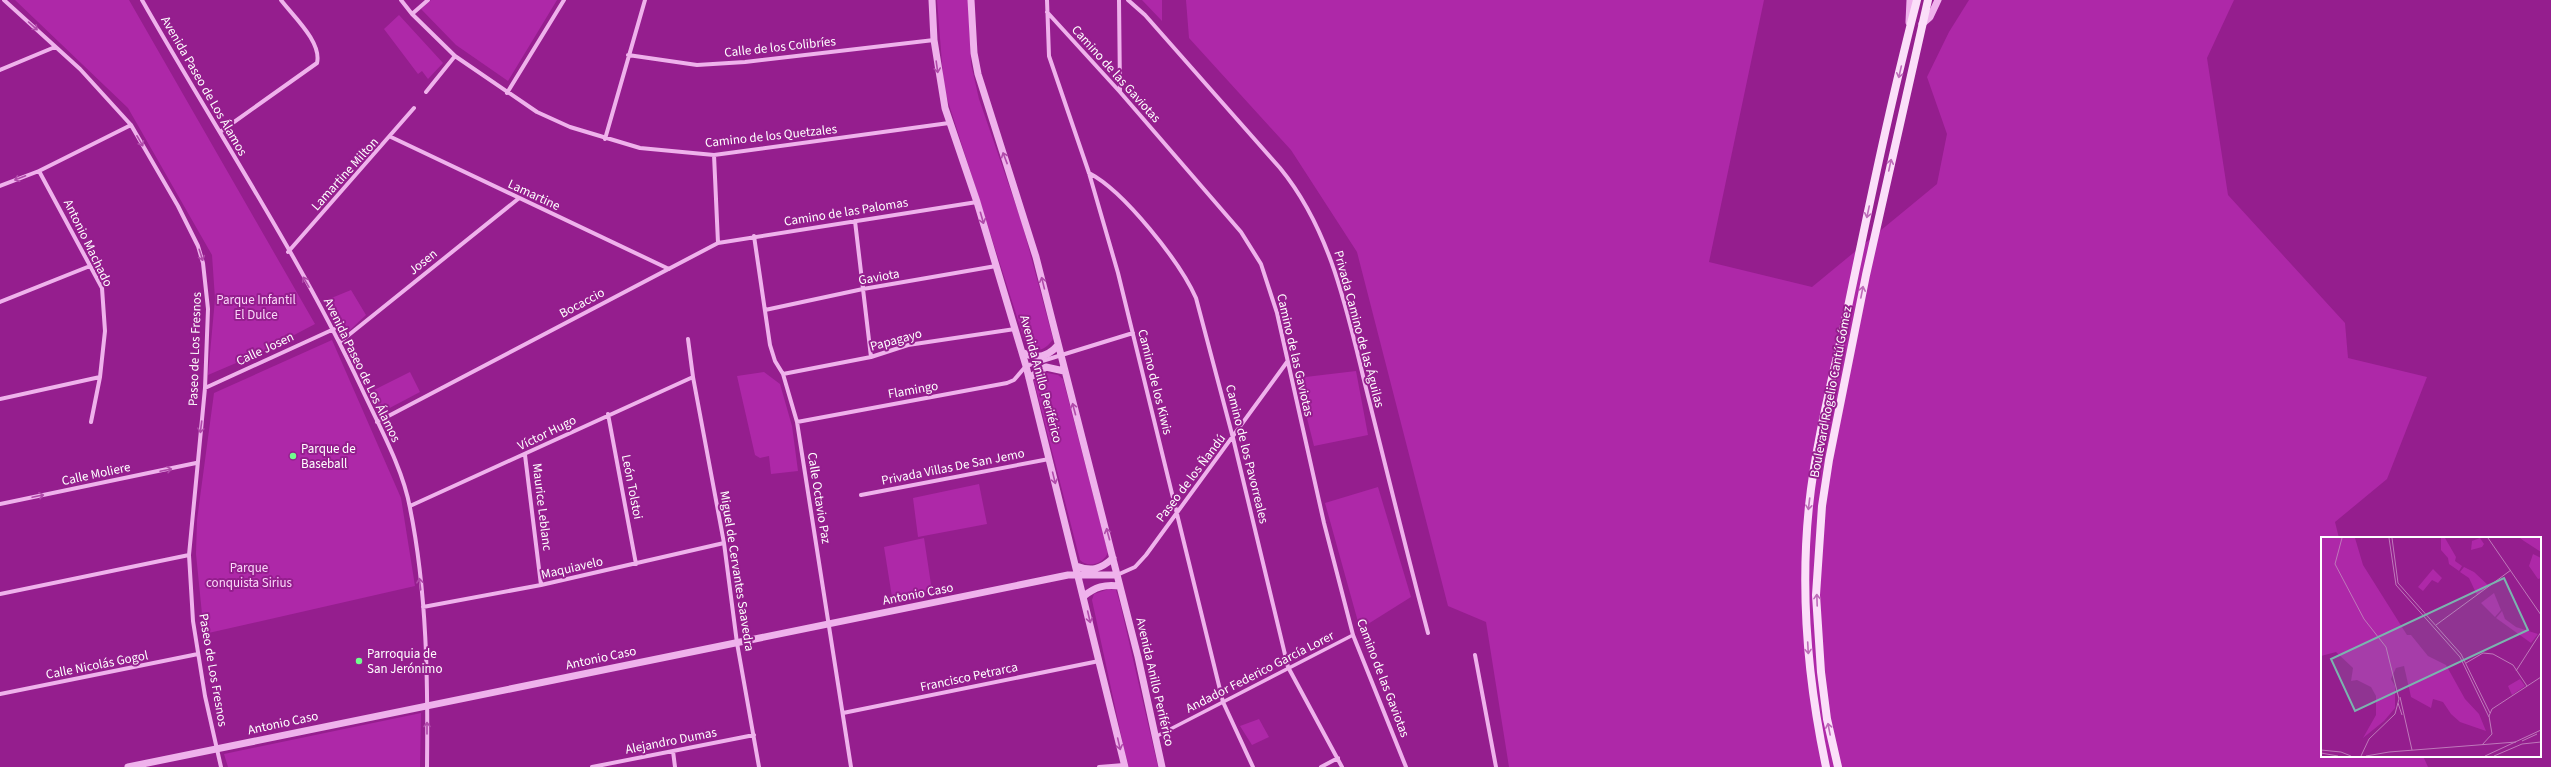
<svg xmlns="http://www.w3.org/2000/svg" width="2551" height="767" viewBox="0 0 2551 767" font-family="'Source Sans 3',sans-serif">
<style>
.green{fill:#ae28a8}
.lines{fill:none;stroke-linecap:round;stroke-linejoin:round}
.pedestrian{stroke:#efb2ec;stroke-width:3.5}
.minor{stroke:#efb2ec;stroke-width:4}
.tertiary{stroke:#efb2ec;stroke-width:7}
.secondary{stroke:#fbdff9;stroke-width:8}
.oneway{stroke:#b04aaa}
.oneway2{stroke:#be6bb9}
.poi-dot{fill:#72fd8f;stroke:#951e8e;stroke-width:1.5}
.labels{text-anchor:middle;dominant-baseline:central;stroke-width:4;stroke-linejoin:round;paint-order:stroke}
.street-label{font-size:13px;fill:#fff;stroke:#951e8e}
.park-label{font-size:13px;fill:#fad8f9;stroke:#951e8e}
.poi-label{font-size:13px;fill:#fff;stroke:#951e8e;text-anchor:start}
.inset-road{fill:none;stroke:#bf78bb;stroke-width:1}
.view{fill:#7bb4af;fill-opacity:0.15;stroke:#7bb4af;stroke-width:2}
.inset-edge{fill:none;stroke:#fff;stroke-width:2}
</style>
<rect width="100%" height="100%" fill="#951e8e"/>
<path class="green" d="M15,0H129L315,324L262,352L208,375L215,299L212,255L128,108Z
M431,0H557L508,81L456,45L421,9Z
M937,0H968L971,64L979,99L1022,223L1053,339C1046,350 1036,354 1026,345L944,89Z
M1142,0H1162V21Z
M1186,0H1764L1709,262L1812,287L1937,184L1947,134L1927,77L1949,32L1969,0H2234L2207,58L2228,195L2345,323L2348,358L2427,377L2387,479L2335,522L2339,538H2322V756H2423L2428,767H1509L1486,622L1448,606L1357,252L1291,150L1189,38Z
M399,15L443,63L428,79L422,71L418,74L384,29Z
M351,290L366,315L349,331L329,299Z
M332,340L401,498L415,586L204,634L196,554L197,520L214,393Z
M1356,371L1368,435L1314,446L1297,378Z
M410,372L420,392L382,412L372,391Z
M764,372L780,384L792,426L798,471L771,474L769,456L760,458L755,455L737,376Z
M1047,373L1058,375L1063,379L1108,552C1105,563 1088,569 1080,560L1034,381L1039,375Z
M979,484L987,524L918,537L913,498Z
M1378,487L1411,597L1360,629L1325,503Z
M924,538L932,591L892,597L884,547Z
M1109,589L1116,590L1120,603L1158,767H1129L1125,753L1092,600L1094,594Z
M421,713L420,767H228L224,754Z
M1259,719L1269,737L1252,745L1240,726Z"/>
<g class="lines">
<path class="pedestrian" d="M1155,737L1353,635"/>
<path class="minor" d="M4,0L80,69L131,125L178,206L198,246L203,263L208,309L205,388L189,555L193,621L205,696L221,767
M142,0C215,129 298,253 361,387C378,424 403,468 410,508C427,592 428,681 427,767
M401,0L412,14L455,56L537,112L570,127L640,148L714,155L949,123
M1047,0L1049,56L1089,173L1118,273L1223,702L1253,767
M1119,0L1120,91
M1128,0L1145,15L1280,168C1335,235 1349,323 1370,404C1389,480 1408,557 1428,633
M1047,12L1120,92L1241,232L1261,264L1277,313L1324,523L1353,635L1406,767
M412,14L428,0
M628,55L697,65L745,62L934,40
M0,70L55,47
M426,92L455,56
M507,93L564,0
M220,132L317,63C322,42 293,16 281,0
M391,137L669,269
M605,139L645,0
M714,155L718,243
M39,171L102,288L105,331L100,377L91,422
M1089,173C1124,191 1180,262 1196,298L1233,438L1288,667L1342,767
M0,186L39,171L131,125
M855,221L871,357
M754,236L770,345L775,361L783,374L797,422L851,767
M288,252L414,108
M0,302L90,266
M765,310L863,289L996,266
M688,339L693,377L724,543L737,643L759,767
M340,342L518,199
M783,374L871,357L908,345L1015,329
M205,388L334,329
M0,399L100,377
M608,414L636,564
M377,422L718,243L977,202
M797,422L1007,383L1014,380L1026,366L1133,333
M525,455L541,585
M861,495L1049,459
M0,504L196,463
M410,506L693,377
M1117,575L1135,567L1146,555L1287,362
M0,594L189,555
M423,607L541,585L724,543
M1475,655L1496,767
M0,694L198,654
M843,713L1099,661
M673,751L675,767
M592,767L754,735
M1099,767L1124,765
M1321,767L1338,758"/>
<path class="tertiary" d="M932,0L934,40L945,108L977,202L1026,366L1125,767
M971,0L974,53L978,74L1036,257L1138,657L1162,767
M1909,22L1910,0
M1922,24L1930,17L1938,0
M1022,352C1036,360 1048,357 1058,345
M1029,378L1046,367L1064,371
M1076,566C1092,572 1101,569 1113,558
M1084,596C1095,587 1105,584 1119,586
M128,767L1068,575H1117"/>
<path class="secondary" d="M1826,767C1808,682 1800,593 1809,506C1816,438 1835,369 1849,302C1870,201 1891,100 1917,0
M1838,767L1827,719L1821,672L1816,595L1822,506L1829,460L1866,275L1928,0"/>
</g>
<defs><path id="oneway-shaft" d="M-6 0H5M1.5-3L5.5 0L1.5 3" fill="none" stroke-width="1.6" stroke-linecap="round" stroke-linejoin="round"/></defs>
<g class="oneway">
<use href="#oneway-shaft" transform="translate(33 26) rotate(42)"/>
<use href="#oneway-shaft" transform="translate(937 67) rotate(82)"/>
<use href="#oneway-shaft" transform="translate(140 141) rotate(60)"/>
<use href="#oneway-shaft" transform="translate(1005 158) rotate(-111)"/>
<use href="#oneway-shaft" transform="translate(20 178) rotate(159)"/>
<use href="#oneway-shaft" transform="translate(982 218) rotate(74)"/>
<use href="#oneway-shaft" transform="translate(201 255) rotate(72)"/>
<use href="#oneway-shaft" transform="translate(306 282) rotate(-120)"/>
<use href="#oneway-shaft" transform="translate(1043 283) rotate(-104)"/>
<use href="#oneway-shaft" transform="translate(1074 409) rotate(-105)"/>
<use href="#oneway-shaft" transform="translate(201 427) rotate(97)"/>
<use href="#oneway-shaft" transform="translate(166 470) rotate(-12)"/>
<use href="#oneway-shaft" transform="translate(1054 478) rotate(76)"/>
<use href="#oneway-shaft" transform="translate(38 496) rotate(-12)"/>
<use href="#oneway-shaft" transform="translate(1108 534) rotate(-105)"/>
<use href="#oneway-shaft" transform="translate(420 584) rotate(-97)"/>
<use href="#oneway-shaft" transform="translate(1089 617) rotate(77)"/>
<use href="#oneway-shaft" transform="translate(427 728) rotate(-90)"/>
<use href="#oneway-shaft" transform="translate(1119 744) rotate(77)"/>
</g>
<g class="oneway2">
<use href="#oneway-shaft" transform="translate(1900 72) rotate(103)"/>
<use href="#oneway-shaft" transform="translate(1890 165) rotate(-78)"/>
<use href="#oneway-shaft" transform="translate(1868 212) rotate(102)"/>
<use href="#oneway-shaft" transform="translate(1862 292) rotate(-79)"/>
<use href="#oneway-shaft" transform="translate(1809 504) rotate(97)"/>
<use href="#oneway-shaft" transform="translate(1817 600) rotate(-92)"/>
<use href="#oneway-shaft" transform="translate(1808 648) rotate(87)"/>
<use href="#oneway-shaft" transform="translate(1829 729) rotate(-101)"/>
</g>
<g class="poi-dot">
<circle cx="293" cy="456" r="4"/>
<circle cx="359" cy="661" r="4"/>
</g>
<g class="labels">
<g class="street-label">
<text transform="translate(780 47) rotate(-6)">Calle de los Colibríes</text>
<text transform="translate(1116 74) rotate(48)">Camino de las Gaviotas</text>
<text transform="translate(204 86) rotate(60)">Avenida Paseo de Los Álamos</text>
<text transform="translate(771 136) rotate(-6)">Camino de los Quetzales</text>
<text transform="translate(345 174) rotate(-48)">Lamartine Milton</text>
<text transform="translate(534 195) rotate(25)">Lamartine</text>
<text transform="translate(846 212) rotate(-9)">Camino de las Palomas</text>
<text transform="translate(88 243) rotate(64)">Antonio Machado</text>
<text transform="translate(423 262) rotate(-39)">Josen</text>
<text transform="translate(879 277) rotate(-10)">Gaviota</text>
<text transform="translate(582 303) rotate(-28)">Bocaccio</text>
<text transform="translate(1359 329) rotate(75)">Privada Camino de las Águilas</text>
<text transform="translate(896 340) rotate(-15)">Papagayo</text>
<text transform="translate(195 349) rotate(-88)">Paseo de Los Fresnos</text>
<text transform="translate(265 349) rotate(-25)">Calle Josen</text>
<text transform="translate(1295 355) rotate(77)">Camino de las Gaviotas</text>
<text transform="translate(362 370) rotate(64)">Avenida Paseo de Los Álamos</text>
<text transform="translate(1041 379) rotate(75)">Avenida Anillo Periférico</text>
<text transform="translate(1155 382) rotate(76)">Camino de los Kiwis</text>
<text transform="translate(913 390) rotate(-10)">Flamingo</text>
<text transform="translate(1831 392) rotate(-79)">Boulevard Rogelio Cantú Gómez</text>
<text transform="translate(547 433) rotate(-26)">Víctor Hugo</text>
<text transform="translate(1247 454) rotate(76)">Camino de los Pavorreales</text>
<text transform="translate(953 467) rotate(-11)">Privada Villas De San Jemo</text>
<text transform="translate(96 474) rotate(-12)">Calle Moliere</text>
<text transform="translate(1191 478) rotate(-53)">Paseo de los Ñandú</text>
<text transform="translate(632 487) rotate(79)">León Tolstoi</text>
<text transform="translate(819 498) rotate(81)">Calle Octavio Paz</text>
<text transform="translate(542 507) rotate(83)">Maurice Leblanc</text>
<text transform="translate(572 568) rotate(-13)">Maquiavelo</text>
<text transform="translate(737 571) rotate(81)">Miguel de Cervantes Saavedra</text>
<text transform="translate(918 594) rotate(-11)">Antonio Caso</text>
<text transform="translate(601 658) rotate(-12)">Antonio Caso</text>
<text transform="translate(97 665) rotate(-11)">Calle Nicolás Gogol</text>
<text transform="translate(213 670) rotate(80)">Paseo de Los Fresnos</text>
<text transform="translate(1260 672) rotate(-27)">Andador Federico García Lorer</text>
<text transform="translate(969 677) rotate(-12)">Francisco Petrarca</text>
<text transform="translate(1383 678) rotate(69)">Camino de las Gaviotas</text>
<text transform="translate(1155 682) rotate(77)">Avenida Anillo Periférico</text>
<text transform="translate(283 723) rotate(-12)">Antonio Caso</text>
<text transform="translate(671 741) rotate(-11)">Alejandro Dumas</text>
</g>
<g class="park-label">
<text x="256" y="300">Parque Infantil<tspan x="256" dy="15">El Dulce</tspan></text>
<text x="249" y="568">Parque<tspan x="249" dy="15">conquista Sirius</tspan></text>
</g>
<g class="poi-label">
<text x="301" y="449">Parque de<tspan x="301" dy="15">Baseball</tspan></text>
<text x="367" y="654">Parroquia de<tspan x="367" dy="15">San Jerónimo</tspan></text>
</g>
</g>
<g transform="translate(2321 537)">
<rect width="220" height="220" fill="#951e8e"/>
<path d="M0,1H34L42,28L86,98H90L107,119L125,128L144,162L158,177L165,194L139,185L130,177L122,165L112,162L110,171L90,160L83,129L75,131L70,142L74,149V171L63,184L42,201L55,178V159L50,150L36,143L30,144L32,131L15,115L0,119ZM120,1H124L135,20L134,24L141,29L138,34L128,27L127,21L120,13ZM159,1L163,7L161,10L150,13L151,4ZM199,1H220V15L203,4ZM212,17L220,21V41L217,42L208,29ZM143,30L153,35L168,49L156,58L148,41L139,35ZM112,32L121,41L117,46L111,43L102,54L97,50ZM173,56L180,73L174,80L160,66ZM181,74L184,82L195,90L217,97L210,106L175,81ZM199,142L204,149L191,158L187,149Z" fill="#ae28a8"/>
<path class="inset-road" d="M21,1L14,27L43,82L65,110L78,162L74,177L48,202L40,219M68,1L75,48L139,120L168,180M71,1L77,46L140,117L169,176M167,1L220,78M115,88L190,33M145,126L162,116L172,117L192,128L206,149M195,134L220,95M79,160L91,213M77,166L81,178M201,204L216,197M161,208L171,197L168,179L171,172L220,140M0,213L20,215L30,219M0,216L17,219M45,219L68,215L195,205M164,219L220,193M173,219L201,207L220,205"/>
<path class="view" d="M183,41L207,93L34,174L10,122Z"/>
<rect width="220" height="220" class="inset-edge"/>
</g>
</svg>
